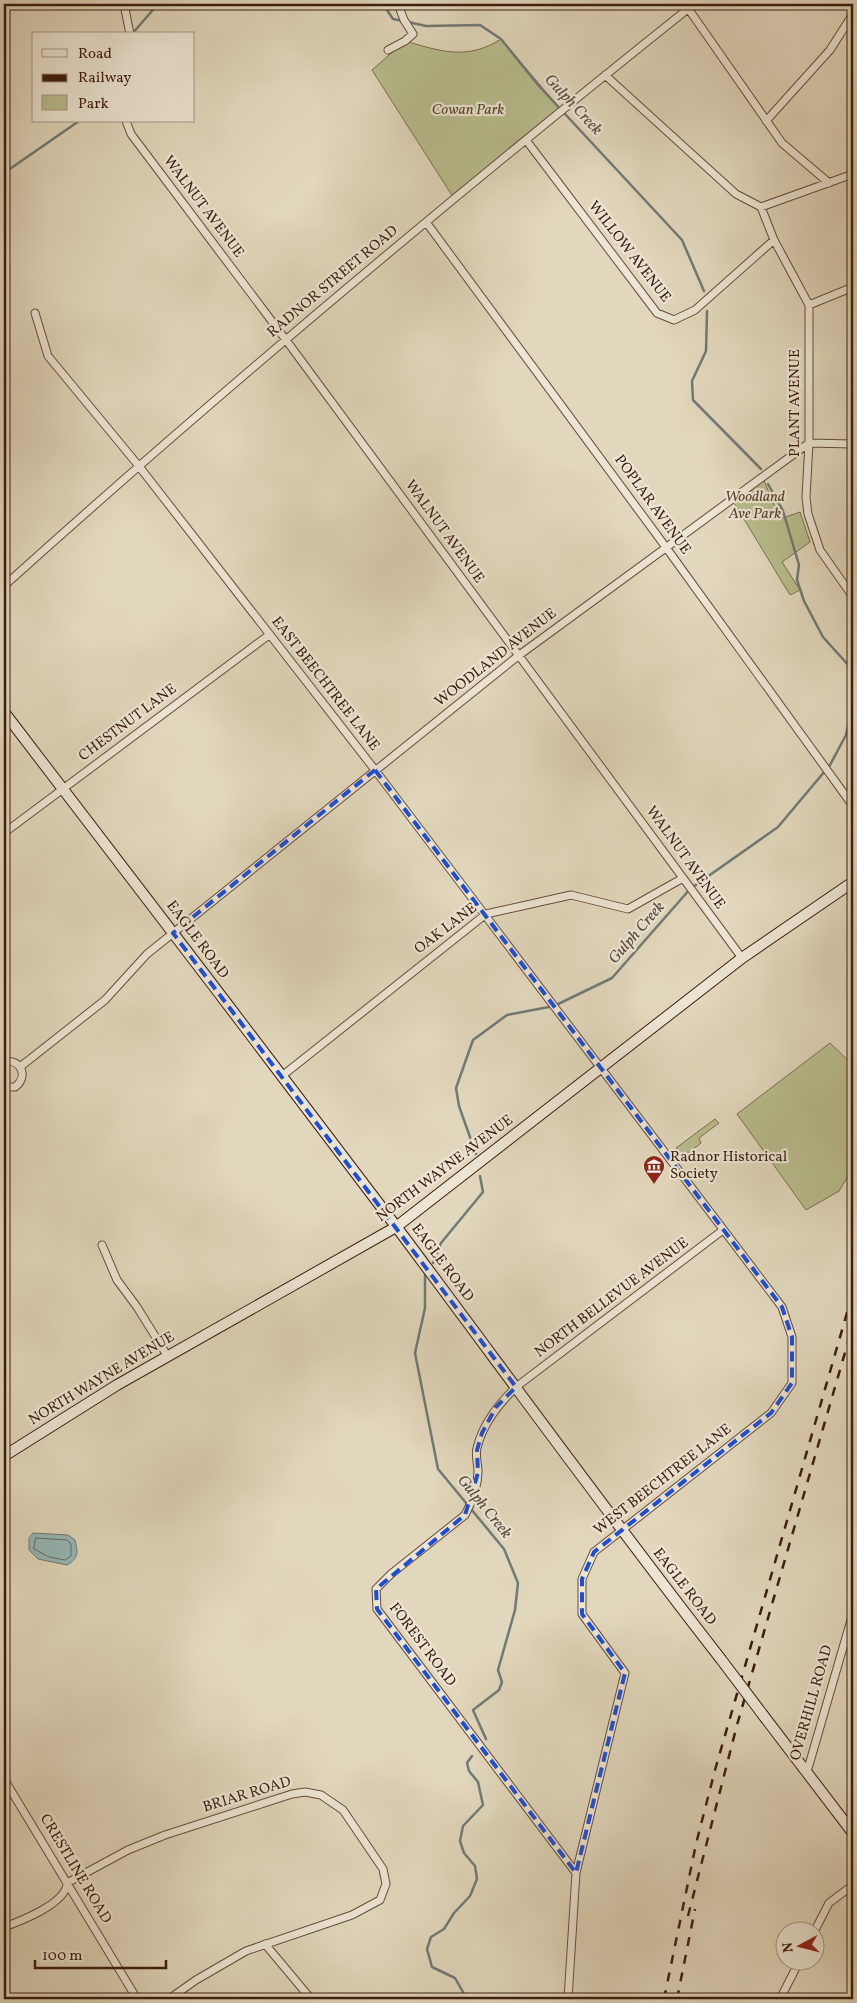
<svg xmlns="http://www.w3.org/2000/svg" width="857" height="2003" viewBox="0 0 857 2003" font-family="Vollkorn,serif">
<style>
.green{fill:#b8bd8d;stroke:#7a6d4e}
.water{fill:#95b8b7;stroke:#717a74}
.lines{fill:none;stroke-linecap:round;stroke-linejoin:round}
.shore{stroke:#686a63;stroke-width:1}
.stream{stroke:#717a74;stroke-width:2.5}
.street-casing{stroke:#654c3a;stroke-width:9}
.secondary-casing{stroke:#3c1d0f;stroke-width:12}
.street{stroke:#ece5d3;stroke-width:7}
.secondary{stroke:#ece5d3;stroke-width:10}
.rail{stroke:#3c1d0f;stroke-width:2.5;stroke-dasharray:9 9;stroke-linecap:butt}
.secondary-bridge-casing{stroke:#3c1d0f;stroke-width:12;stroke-linecap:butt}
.secondary-bridge{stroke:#ece5d3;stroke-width:10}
.marked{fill:none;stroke:#1d4ed8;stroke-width:4;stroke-dasharray:10 6;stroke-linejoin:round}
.labels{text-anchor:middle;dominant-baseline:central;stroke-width:4.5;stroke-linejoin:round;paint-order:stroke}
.park-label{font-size:15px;font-style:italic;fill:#5b452e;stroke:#ece5d3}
.street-label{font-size:15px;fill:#3c1d0f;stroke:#ece5d3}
.poi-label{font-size:15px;fill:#3c1d0f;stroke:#ece5d3;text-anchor:start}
.water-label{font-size:16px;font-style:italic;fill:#574c41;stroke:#ece5d3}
</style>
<rect width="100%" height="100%" fill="#e1d7bc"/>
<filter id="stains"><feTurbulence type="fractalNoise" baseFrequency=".004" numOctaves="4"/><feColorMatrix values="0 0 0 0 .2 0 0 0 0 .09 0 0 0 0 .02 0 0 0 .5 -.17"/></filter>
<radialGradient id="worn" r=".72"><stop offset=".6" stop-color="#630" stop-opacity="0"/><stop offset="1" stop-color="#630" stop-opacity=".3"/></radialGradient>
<path class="green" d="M501,39L562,111L453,197L372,70L405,41C440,51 467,61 501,39Z
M763,478L780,519L800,512L810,542L782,562L800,590L790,595L733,501Z
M830,1043L853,1065V1168L839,1191L806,1210L737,1114Z
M715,1119L719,1123L699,1138L701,1143L683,1157L676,1148Z"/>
<path class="water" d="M33,1533L68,1535L75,1540C78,1552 79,1558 67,1565L38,1559L29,1550V1538Z"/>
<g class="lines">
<path class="shore" d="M36,1538L67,1540L71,1544V1556L65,1560L49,1557L34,1549Z"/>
<path class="stream" d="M383,4L393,19L403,21
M408,22L426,26L480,25L501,39L539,86L682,240L704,291
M132,34L158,4
M4,173L79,121
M707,311L706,351L692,381L693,400L761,469
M768,484L783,511L799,565L797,580L804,601L823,637L850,667L853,691
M476,1154L459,1106L456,1088L473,1040L507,1015L554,1006L612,978L690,889L778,827L830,765L846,735L853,701
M433,1263L441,1243L483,1192L480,1176
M425,1273V1308L415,1353L438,1469L504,1549L518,1583L515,1610L498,1670L502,1682L499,1690L473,1710L486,1739
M467,1999L455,1978L432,1967L427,1949L431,1937L444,1929L454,1913L470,1896L477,1879L475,1866L464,1853L460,1841L463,1826L483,1805L478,1782L469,1771L467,1763L472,1756"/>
<g class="street-casing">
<path id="street" d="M124,4L130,34
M685,4L782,143L829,183
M388,50L405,41L413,34L404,20L398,4
M605,75L736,194L761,207L853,174
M126,121L131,134L286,340L742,958
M766,121L830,50L853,14
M526,140L657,313L674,320L695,310L774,240
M761,207L774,240L809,305V443L806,497L808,514L820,550L853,597
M426,222L665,546L853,806
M809,305L853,287
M35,313L48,356L138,465L375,770L782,1307L792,1337V1383L771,1413L594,1552L582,1579V1614L625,1673L576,1873L568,1999
M4,586C226,386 455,195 689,8
M4,833L269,635
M4,1062C21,1058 29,1077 15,1087H4
M20,1067L105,1000L147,954L518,656L809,443L853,444
M282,1076L486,914L571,895L628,909L683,878
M102,1245L117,1280L137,1307L168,1357
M807,1772L853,1613
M4,1779L137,1999
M576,1873L377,1609L376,1589L391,1574L465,1515C472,1502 478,1486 478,1471C478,1464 475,1455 477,1448C483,1423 499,1404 516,1387L723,1230
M4,1927C21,1921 67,1903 67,1883L128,1850L165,1835L292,1794L305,1792L321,1795L343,1810L383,1869L386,1884L380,1900L352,1915L246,1951L196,1980L169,1999
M814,1932L829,1903L853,1885
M265,1944L311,1999
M780,1999L800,1960"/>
</g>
<g class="secondary-casing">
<path id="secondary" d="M4,712C135,884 268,1056 398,1229C505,1372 610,1517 720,1658
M4,1456L117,1385L396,1227L742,958L853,882
M763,1715L853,1833"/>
</g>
<use href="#street" class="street"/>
<use href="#secondary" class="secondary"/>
<path class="rail" d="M688,1916L737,1725L853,1325
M664,1999L696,1844L715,1770L853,1292
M677,1999L695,1909"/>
<g class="secondary-bridge-casing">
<path id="secondary-bridge" d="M720,1658L763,1715"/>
</g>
<use href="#secondary-bridge" class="secondary-bridge"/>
</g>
<path class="marked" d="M375,770L782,1307L792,1337V1383L771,1413L594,1552L582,1579V1614L625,1673L576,1873L377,1609L376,1589L465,1515L478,1473L477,1450L482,1433L496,1407L516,1387L173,933Z"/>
<defs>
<g id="museum-pin" transform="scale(1.125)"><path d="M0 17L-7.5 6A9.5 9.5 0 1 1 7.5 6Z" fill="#8f2418" stroke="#ece5d3"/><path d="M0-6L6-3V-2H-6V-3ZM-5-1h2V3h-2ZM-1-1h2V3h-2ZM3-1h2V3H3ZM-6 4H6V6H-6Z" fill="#fff"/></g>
</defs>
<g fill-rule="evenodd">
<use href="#museum-pin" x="654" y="1166"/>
</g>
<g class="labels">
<g class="park-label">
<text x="468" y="110">Cowan Park</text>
<text x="755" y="497">Woodland<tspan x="755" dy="17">Ave Park</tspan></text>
</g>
<g class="street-label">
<text transform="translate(203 207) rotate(53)">WALNUT AVENUE</text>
<text transform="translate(629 252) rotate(52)">WILLOW AVENUE</text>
<text transform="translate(333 282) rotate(-40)">RADNOR STREET ROAD</text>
<text transform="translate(795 403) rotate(-90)">PLANT AVENUE</text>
<text transform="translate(652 505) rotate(54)">POPLAR AVENUE</text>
<text transform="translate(444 532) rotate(54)">WALNUT AVENUE</text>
<text transform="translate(496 658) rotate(-38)">WOODLAND AVENUE</text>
<text transform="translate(325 684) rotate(52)">EAST BEECHTREE LANE</text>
<text transform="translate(128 723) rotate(-37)">CHESTNUT LANE</text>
<text transform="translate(685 858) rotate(54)">WALNUT AVENUE</text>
<text transform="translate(446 929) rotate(-37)">OAK LANE</text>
<text transform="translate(197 940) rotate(53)">EAGLE ROAD</text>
<text transform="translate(445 1169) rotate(-37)">NORTH WAYNE AVENUE</text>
<text transform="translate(442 1263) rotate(53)">EAGLE ROAD</text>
<text transform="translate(612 1298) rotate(-37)">NORTH BELLEVUE AVENUE</text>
<text transform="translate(102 1379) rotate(-31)">NORTH WAYNE AVENUE</text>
<text transform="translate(663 1480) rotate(-38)">WEST BEECHTREE LANE</text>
<text transform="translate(684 1587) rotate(52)">EAGLE ROAD</text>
<text transform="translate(422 1645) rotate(53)">FOREST ROAD</text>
<text transform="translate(812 1703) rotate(-74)">OVERHILL ROAD</text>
<text transform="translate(247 1795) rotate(-17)">BRIAR ROAD</text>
<text transform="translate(75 1869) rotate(59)">CRESTLINE ROAD</text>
</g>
<g class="poi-label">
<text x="670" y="1157">Radnor Historical<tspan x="670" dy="17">Society</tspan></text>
</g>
<g class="water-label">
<text transform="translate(573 105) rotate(47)">Gulph Creek</text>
<text transform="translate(637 933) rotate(-49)">Gulph Creek</text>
<text transform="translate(484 1507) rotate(51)">Gulph Creek</text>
</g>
</g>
<rect width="857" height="2003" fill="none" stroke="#e1d7bc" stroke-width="20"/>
<rect x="5" y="5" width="847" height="1993" fill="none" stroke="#3c1d0f" stroke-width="2.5"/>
<rect x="10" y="10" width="837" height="1983" fill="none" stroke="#3c1d0f"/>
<rect x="32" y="32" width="162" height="90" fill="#ece5d3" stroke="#a69585"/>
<rect x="42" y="49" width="25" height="8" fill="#ece5d3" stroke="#a69585"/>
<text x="78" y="58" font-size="15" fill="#3c1d0f">Road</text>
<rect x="42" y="74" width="25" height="8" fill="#3c1d0f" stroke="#a69585"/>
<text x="78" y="82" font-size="15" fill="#3c1d0f">Railway</text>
<rect x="42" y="95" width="25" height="15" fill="#b8bd8d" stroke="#a69585"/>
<text x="78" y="108" font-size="15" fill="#3c1d0f">Park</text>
<g transform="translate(800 1946) rotate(263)"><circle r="24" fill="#ece5d3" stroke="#a69585"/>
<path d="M0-4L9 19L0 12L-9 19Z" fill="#8f2418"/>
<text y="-8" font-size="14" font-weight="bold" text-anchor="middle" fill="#3c1d0f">N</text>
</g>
<path d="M35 1960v8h131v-8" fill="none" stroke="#3c1d0f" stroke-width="2.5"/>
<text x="42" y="1960" font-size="15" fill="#3c1d0f" stroke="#ece5d3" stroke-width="4" paint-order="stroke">100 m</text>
<rect width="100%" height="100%" filter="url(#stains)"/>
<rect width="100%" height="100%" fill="url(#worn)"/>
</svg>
